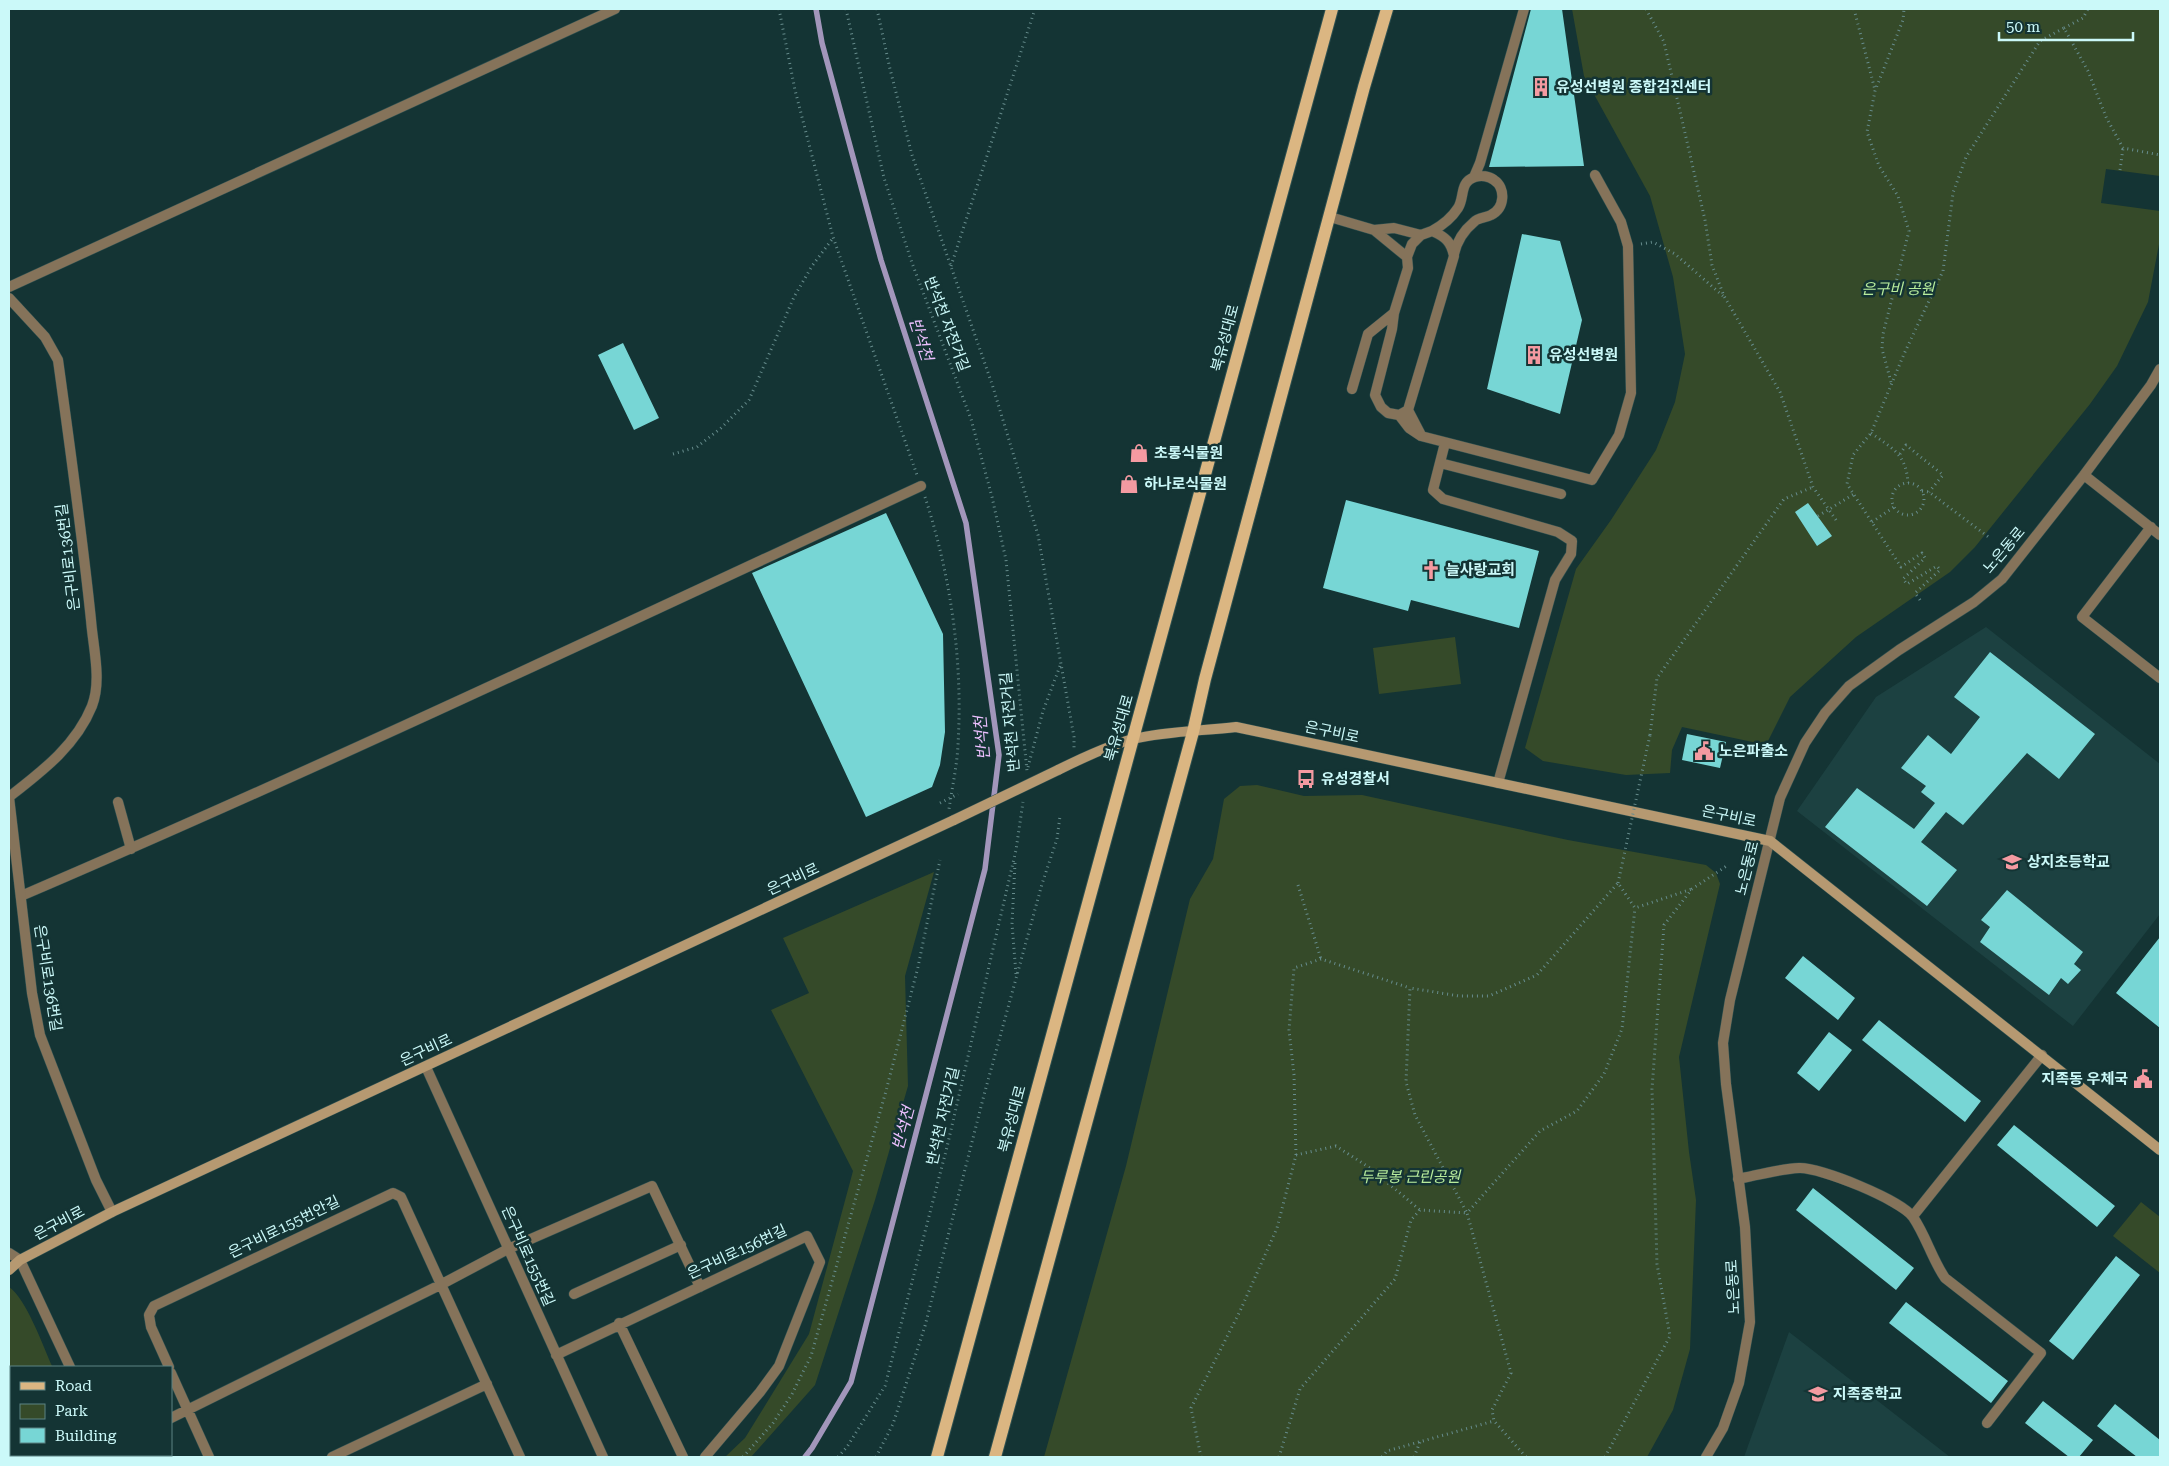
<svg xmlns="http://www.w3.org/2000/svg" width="2169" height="1466" viewBox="0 0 2169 1466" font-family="'Roboto Serif','Noto Sans KR',serif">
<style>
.built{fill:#1c4141}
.green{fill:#354a29}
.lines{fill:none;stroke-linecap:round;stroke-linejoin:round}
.stream{stroke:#a296bb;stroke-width:5.5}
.building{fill:#77d6d5}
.lane-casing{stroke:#2e5050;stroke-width:11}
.street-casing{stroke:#2e5050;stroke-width:11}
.secondary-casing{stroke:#2e5050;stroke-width:11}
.primary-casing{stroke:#2e5050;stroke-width:14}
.path{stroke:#668c8c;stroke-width:3;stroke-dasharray:1 4;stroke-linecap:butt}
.lane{stroke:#85735a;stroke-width:10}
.street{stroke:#85735a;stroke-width:10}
.secondary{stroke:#b69971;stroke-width:10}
.primary{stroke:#dbb682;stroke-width:12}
.secondary-bridge-casing{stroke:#2e5050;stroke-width:11;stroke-linecap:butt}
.path-bridge{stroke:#668c8c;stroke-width:3;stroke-dasharray:1 4;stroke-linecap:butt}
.secondary-bridge{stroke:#b69971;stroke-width:10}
.labels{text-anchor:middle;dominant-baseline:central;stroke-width:5;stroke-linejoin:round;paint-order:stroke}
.poi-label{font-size:15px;font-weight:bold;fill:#cbf9f9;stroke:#143434;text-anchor:start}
.park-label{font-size:15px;font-style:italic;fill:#b8ec9c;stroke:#143434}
.street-label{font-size:15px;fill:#cbf9f9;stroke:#143434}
.water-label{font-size:16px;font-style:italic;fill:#eabffd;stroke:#143434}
</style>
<rect width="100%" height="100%" fill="#143434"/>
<path class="built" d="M1986,627L2160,764V914L2073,1026L1797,811L1876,697Z
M1789,1332L1950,1457H1744Z"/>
<path class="green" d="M1572,9H2160V176L2106,169L2101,203L2160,211V239L2148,302L2117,366L2090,404L1975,547L1950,572L1856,637L1790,697L1768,741L1762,744L1682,727L1672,750L1670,773L1626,775L1543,761L1525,748L1576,569L1611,520L1656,450L1675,402L1685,354L1673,277L1650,196L1584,76Z
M1455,637L1461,684L1379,694L1373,648Z
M1257,785L1304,796L1362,795L1568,840L1706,865L1716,873L1720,884L1679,1057L1689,1152L1696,1200L1690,1349L1673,1410L1647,1457H1044L1126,1166L1190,899L1213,859L1224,799L1240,786Z
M934,872L905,976L908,1086L875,1200L815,1385L751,1457H725L745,1438L809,1334L853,1171L771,1010L809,993L783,938Z
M2141,1202L2160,1217V1273L2113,1236Z
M9,1287C26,1298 43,1346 52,1366L11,1367V1387L9,1388Z"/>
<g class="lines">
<path class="stream" d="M805,1457L812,1448L851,1382L985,869L999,755L966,523L881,260L822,43L816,9"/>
</g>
<path class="building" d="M1531,9H1562L1584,166L1489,167Z
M1522,234L1560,241L1582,320L1560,414L1487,389Z
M623,343L659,418L634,430L598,355Z
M1346,500L1539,551L1519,628L1411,600L1408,611L1323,588Z
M1808,503L1832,536L1817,546L1795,512Z
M886,513L943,634L945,732L940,765L932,787L866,817L752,573Z
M1990,652L2095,734L2059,779L2027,753L1963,825L1946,812L1921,842L1957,870L1927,906L1825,827L1857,788L1914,829L1935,803L1921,792L1926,786L1901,768L1928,735L1951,754L1980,717L1954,697Z
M1687,734L1726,742L1720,768L1682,760Z
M2007,890L2083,952L2074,964L2081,970L2068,984L2061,978L2049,995L1980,942L1990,927L1981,920Z
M2160,937V1028L2116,993Z
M1803,956L1855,998L1838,1020L1785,978Z
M1879,1020L1981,1101L1965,1122L1862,1040Z
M1829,1032L1852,1050L1819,1091L1797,1073Z
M2014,1125L2115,1206L2097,1227L1997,1145Z
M1813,1188L1914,1268L1896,1290L1796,1210Z
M2116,1256L2140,1275L2073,1360L2049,1341Z
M1906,1302L2008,1381L1991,1403L1889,1323Z
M2043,1401L2093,1440L2079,1457H2069L2025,1423Z
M2115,1404L2160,1440V1457H2137L2097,1426Z"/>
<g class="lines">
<g class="lane-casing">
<path id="lane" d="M1474,177L1480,163L1524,9
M1330,217L1374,230L1407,257
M1374,230L1394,228L1421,235
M1432,231C1446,237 1451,242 1454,256L1408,410L1399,415L1388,413L1381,407L1375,395L1392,329L1394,313L1408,268L1407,257L1412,244L1421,235Z
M1432,231C1443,225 1451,219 1458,208C1465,197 1459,182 1475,177C1481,175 1489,176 1494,180C1506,188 1505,208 1491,215C1486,218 1478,217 1474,222C1463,231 1457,241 1454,254
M9,287L615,9
M1352,389L1368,334L1394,313
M1408,410L1421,435
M1399,415L1409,428L1421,436L1592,480L1619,435L1631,393L1628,246L1621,222L1595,175
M1445,443L1433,490L1443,499L1558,532L1572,541L1571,554L1555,580L1498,783
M1440,463L1561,494
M118,802L131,849
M21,896C324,766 622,625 921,486
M1738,1179C1758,1175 1779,1169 1799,1168C1820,1167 1901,1200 1913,1217C1926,1236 1932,1259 1945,1278L2041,1353L1987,1423
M1913,1216L2042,1055"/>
</g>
<g class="street-casing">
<path id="street" d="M9,298L45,337L58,360C70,447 82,533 91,620C93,647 102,680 92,706C76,746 41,772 9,797
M2084,475L2160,535
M2151,527L2082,617L2160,678
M9,797L32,993L40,1035L96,1180L112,1212
M426,1067L603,1457
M9,1253L20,1260L70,1367
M574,1294L681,1245
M619,1323L683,1457
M556,1355L807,1236L820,1262L779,1366L760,1392L705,1457
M169,1367L151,1327L149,1315L154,1306L393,1193L401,1197L520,1457
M171,1373L209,1457
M171,1418L442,1284L508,1249L652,1186L700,1287
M110,1455L111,1457
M52,1457L58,1455
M332,1457L487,1384
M1706,1457L1723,1428L1739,1383L1750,1322L1745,1227L1726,1084L1723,1043L1730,1000L1780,798L1805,743L1825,713L1849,686L1899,650L1974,602L2002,579L2084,475L2151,385L2160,369"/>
</g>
<g class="secondary-casing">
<path id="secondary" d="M1058,770C1082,758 1107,746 1133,739C1167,731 1202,731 1236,727L1770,841L2160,1150
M9,1270L20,1260L112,1212L954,820"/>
</g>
<g class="primary-casing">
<path id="primary" d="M937,1457L1332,9
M995,1457L1193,732L1205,679L1364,87L1387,9"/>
</g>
<path class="path" d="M779,9L795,90L833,237L917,475
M846,9L884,178L912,263L971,419L992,497L1006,560L1027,771
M877,9L890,69L912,155L992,384L1038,535L1074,737V748
M1646,9L1664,42L1705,220L1712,265L1724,296L1780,392L1813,487L1836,520
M1854,9L1875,90
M2064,28L2083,18L2088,9
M2120,170L2123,148
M1641,244L1653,242L1675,254L1723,296
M951,266L1035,9
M1891,382L1882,349L1883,334L1909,231L1898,196L1879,166L1867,132L1875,91L1903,20L1904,9
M1871,433C1893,449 1906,454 1908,483
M673,454L697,447L721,428L749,400L794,297L812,266L833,238
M1900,454L1906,445L1943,475L1929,492
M1892 499a16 16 0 1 1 32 0a16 16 0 1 1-32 0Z
M1922,491L1929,492L1991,539
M925,497C951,577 963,661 958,745C957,766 952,788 949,809
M1818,516L1854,494
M1872,522L1894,507
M1920,600L1915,593L1940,570L1937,566L1907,584L1903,579L1925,558L1922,553L1901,567L1847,484L1853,455L1871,433L1904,354L1943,271L1953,193L1966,157L2040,41L2064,28L2088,71L2106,117L2123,148L2160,155
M1650,735L1657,678L1784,499L1813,487
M1028,767L1043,711L1060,666
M940,803L958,794
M1015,863L1012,924L1016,974
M1298,885L1321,959
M1296,1155L1294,1075L1289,1030L1294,968L1321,959L1410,988
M743,1457L773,1423L792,1394L811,1356L886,1091L918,967L940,860
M838,1457L847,1447L885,1386L947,1147L1016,850L1023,802
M876,1457L893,1424L925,1326L984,1095L1042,884L1057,839L1060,816
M1201,1457L1191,1408L1241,1309L1277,1228L1296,1155L1336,1146L1370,1168L1420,1210
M1279,1457L1300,1389L1395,1279L1411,1220L1420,1210L1467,1213L1415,1115L1406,1082L1410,988L1459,996H1489L1537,975L1618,883L1635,908L1692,889
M1382,1457L1387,1451L1494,1421
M1414,1457L1420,1442
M1526,1457L1494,1421L1492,1410L1511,1373L1467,1213L1540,1131L1577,1111L1604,1074L1622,1029L1635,908
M1605,1457L1670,1336L1657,1264L1652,1089L1664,925L1692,889L1728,865"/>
<use href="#lane" class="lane"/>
<use href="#street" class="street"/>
<use href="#secondary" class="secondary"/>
<use href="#primary" class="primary"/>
<g class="secondary-bridge-casing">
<path id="secondary-bridge" d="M954,820L1058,770"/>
</g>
<path class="path-bridge" d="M1618,883L1650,735"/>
<use href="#secondary-bridge" class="secondary-bridge"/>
</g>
<defs>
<g id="building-bare" transform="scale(1.5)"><path d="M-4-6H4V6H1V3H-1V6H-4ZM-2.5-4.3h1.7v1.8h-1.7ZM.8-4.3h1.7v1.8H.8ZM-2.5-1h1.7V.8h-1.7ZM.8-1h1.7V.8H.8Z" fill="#f49aa1" stroke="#143434" stroke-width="2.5" paint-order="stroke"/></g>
<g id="shop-bare" transform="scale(1.5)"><path d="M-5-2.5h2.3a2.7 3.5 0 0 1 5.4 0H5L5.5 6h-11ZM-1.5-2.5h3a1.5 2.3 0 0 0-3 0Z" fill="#f49aa1" stroke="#143434" stroke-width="2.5" paint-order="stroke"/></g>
<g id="church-bare" transform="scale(1.5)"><path d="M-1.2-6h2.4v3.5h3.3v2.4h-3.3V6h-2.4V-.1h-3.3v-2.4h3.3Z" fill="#f49aa1" stroke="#143434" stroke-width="2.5" paint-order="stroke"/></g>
<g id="civic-bare" transform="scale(1.5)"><path d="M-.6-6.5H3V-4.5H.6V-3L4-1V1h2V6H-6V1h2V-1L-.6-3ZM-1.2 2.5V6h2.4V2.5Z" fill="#f49aa1" stroke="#143434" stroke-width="2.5" paint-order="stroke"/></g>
<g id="bus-bare" transform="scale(1.5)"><path d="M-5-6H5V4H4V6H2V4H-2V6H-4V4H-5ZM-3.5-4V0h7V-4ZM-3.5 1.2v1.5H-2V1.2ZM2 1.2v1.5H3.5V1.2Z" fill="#f49aa1" stroke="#143434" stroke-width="2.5" paint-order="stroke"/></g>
<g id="school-bare" transform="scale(1.5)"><path d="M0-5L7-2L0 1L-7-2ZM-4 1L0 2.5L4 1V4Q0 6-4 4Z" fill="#f49aa1" stroke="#143434" stroke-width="2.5" paint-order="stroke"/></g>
</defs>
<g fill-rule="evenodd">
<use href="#building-bare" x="1541" y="87"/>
<use href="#building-bare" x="1534" y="355"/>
<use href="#shop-bare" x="1139" y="453"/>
<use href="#shop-bare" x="1129" y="484"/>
<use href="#church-bare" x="1431" y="570"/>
<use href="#civic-bare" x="1704" y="751"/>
<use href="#bus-bare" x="1306" y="779"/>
<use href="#school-bare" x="2012" y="862"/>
<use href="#civic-bare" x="2143" y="1079"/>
<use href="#school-bare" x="1818" y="1394"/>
</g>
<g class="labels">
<g class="poi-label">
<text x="1556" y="87">유성선병원 종합검진센터</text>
<text x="1549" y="355">유성선병원</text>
<text x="1154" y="453">초롱식물원</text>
<text x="1144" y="484">하나로식물원</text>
<text x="1446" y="570">늘사랑교회</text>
<text x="1719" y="751">노은파출소</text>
<text x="1321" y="779">유성경찰서</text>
<text x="2027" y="862">상지초등학교</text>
<text x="2128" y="1079" text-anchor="end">지족동 우체국</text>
<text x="1833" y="1394">지족중학교</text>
</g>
<g class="park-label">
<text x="1898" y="289">은구비 공원</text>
<text x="1410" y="1177">두루봉 근린공원</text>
</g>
<g class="street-label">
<text transform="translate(947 324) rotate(69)">반석천 자전거길</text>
<text transform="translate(1225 338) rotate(-75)">북유성대로</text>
<text transform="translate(2004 550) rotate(-50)">노은동로</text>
<text transform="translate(68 557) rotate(-97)">은구비로136번길</text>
<text transform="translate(1010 722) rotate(-95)">반석천 자전거길</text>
<text transform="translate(1119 728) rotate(-74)">북유성대로</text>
<text transform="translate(1332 732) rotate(12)">은구비로</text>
<text transform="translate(1729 816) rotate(12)">은구비로</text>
<text transform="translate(1747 868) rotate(-76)">노은동로</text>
<text transform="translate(793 879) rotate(-25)">은구비로</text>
<text transform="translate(48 978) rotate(81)">은구비로136번길</text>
<text transform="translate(426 1050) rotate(-25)">은구비로</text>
<text transform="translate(943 1116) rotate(-77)">반석천 자전거길</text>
<text transform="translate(1012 1119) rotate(-75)">북유성대로</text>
<text transform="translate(59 1223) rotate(-28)">은구비로</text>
<text transform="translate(284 1227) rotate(-26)">은구비로155번안길</text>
<text transform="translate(737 1252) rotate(-25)">은구비로156번길</text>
<text transform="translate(528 1256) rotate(66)">은구비로155번길</text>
<text transform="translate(1733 1287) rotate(-93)">노은동로</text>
</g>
<g class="water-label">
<text transform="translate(921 339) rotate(72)">반석천</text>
<text transform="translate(982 738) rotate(-95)">반석천</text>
<text transform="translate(903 1128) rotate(-75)">반석천</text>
</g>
</g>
<rect width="2169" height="1466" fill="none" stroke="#cbf9f9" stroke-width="20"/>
<rect x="10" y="1366" width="162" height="90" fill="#143434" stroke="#5d8383"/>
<rect x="20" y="1382" width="25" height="8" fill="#dbb682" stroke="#5d8383"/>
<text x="55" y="1391" font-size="15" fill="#cbf9f9">Road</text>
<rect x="20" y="1404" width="25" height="15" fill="#354a29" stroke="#5d8383"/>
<text x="55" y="1416" font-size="15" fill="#cbf9f9">Park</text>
<rect x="20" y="1428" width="25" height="15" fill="#77d6d5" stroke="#5d8383"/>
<text x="55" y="1441" font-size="15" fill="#cbf9f9">Building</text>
<path d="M1999 32v8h134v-8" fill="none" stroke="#cbf9f9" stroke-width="2.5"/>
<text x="2006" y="32" font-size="15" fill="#cbf9f9" stroke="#143434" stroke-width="4" paint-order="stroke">50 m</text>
</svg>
